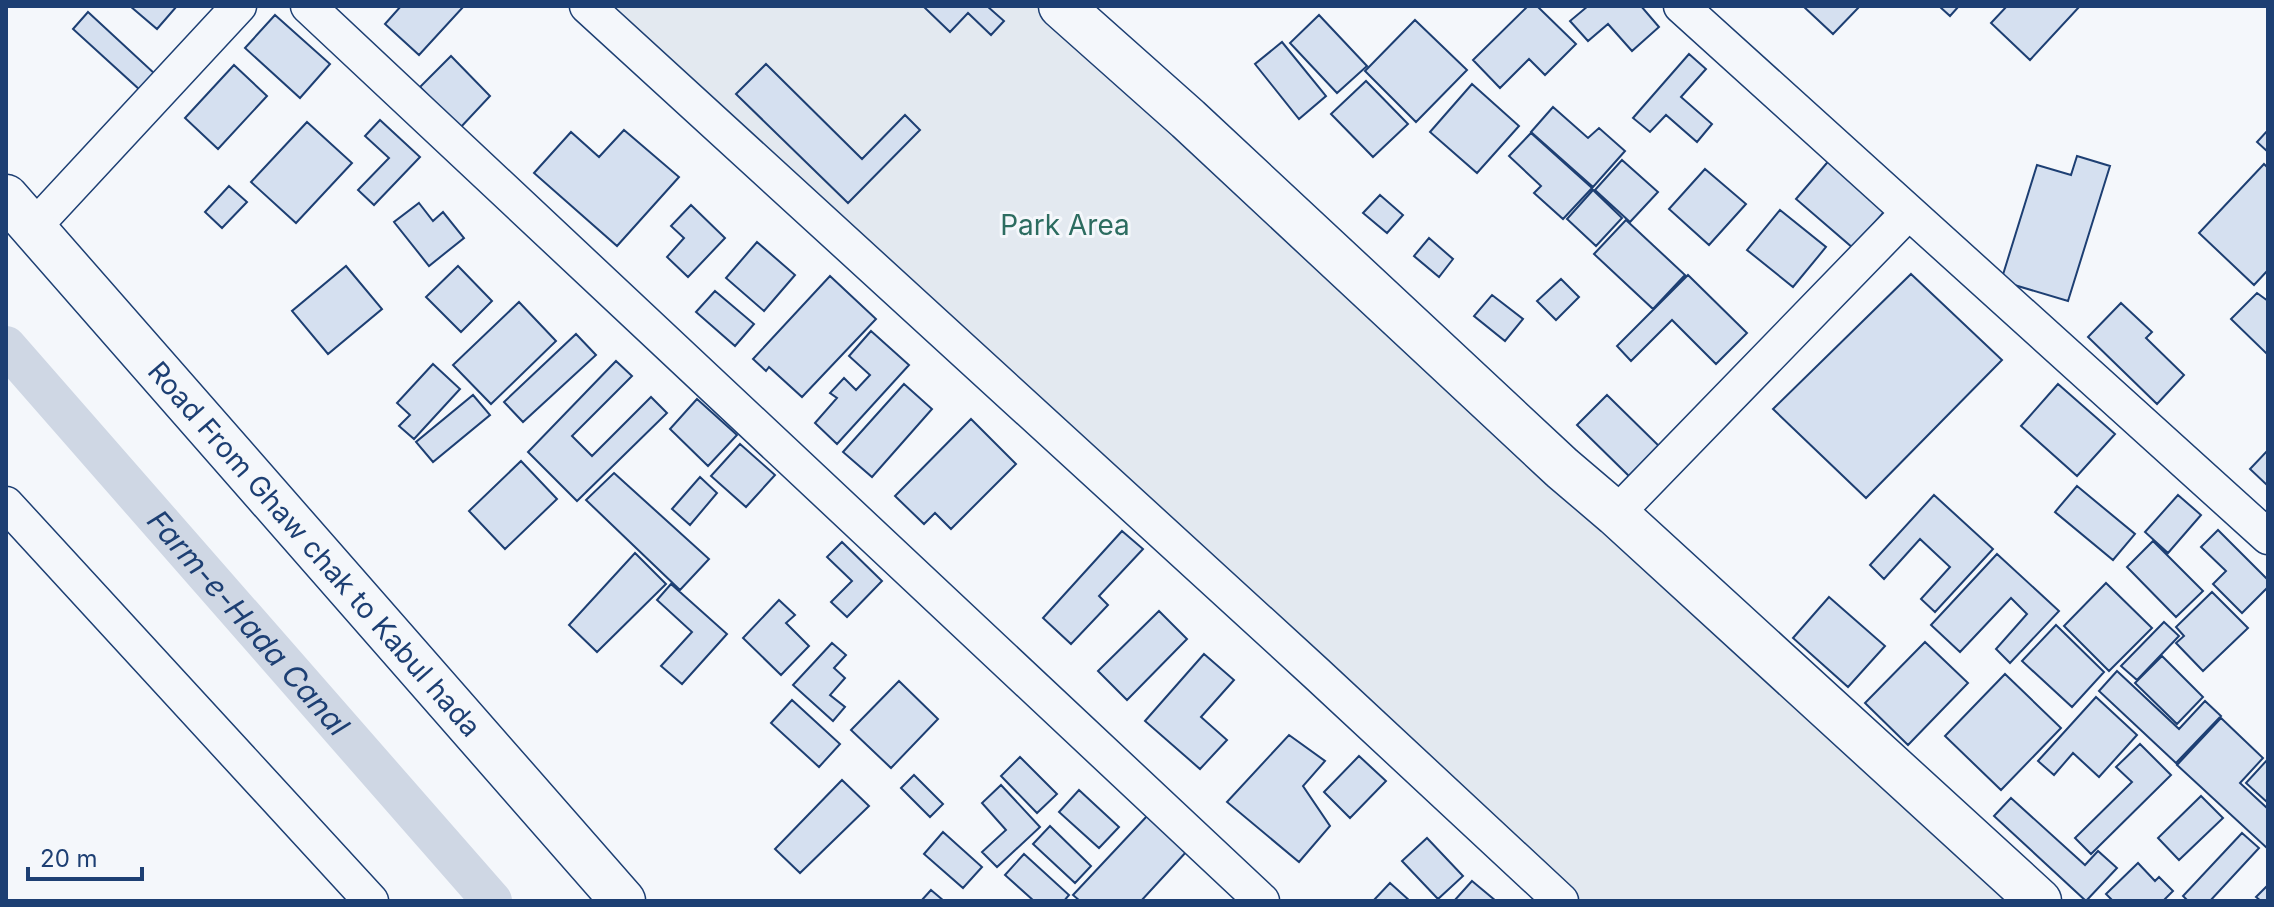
<svg xmlns="http://www.w3.org/2000/svg" width="2274" height="907" viewBox="0 0 2274 907" font-family="Inter,sans-serif">
<style>
.green{fill:#e3e9f0;stroke:#687fa3;stroke-width:2}
.lines{fill:none;stroke-linecap:round;stroke-linejoin:round}
.canal{stroke:#cfd7e4;stroke-width:40}
.building{fill:#d5e0f0;stroke:#1d3f73;stroke-width:2}
.street-casing{stroke:#1d3f73;stroke-width:37}
.secondary-casing{stroke:#1d3f73;stroke-width:47}
.street{stroke:#f4f7fb;stroke-width:34}
.secondary{stroke:#f4f7fb;stroke-width:44}
.labels{text-anchor:middle;dominant-baseline:central;stroke-width:6;stroke-linejoin:round;paint-order:stroke}
.park-label{font-size:28px;fill:#2c6c60;stroke:#f4f7fb}
.street-label{font-size:28px;fill:#1d3f73;stroke:#f4f7fb}
.water-label{font-size:30px;font-style:italic;fill:#1d3f73;stroke:#f4f7fb}
</style>
<rect width="100%" height="100%" fill="#f4f7fb"/>
<path class="green" d="M587,6H1061L2039,901H1561Z"/>
<g class="lines">
<path class="canal" id="s1" d="M6,346L492,901"/>
</g>
<path class="building" d="M130,6H177L157,29Z
M401,6H464L419,55L385,24Z
M923,6H987L1004,21L991,35L968,13L950,32Z
M1528,6H1537L1576,44L1545,75L1529,59L1500,88L1473,60Z
M1588,6H1641L1659,27L1632,51L1608,24L1588,41L1570,21Z
M1803,6H1860L1833,34Z
M1939,6H1959L1950,16Z
M2007,6H2080L2030,60L1991,23Z
M88,12L155,74L140,90L73,29Z
M275,15L330,64L300,98L245,48Z
M1319,15L1367,66L1337,93L1290,43Z
M1415,20L1467,70L1416,122L1365,71Z
M1282,42L1326,96L1299,119L1255,64Z
M1689,54L1706,69L1681,97L1712,124L1697,142L1666,115L1650,132L1633,118Z
M451,56L490,96L460,128L420,87Z
M766,64L862,159L905,115L920,130L848,203L736,94Z
M234,65L267,96L218,149L185,118Z
M1366,81L1408,124L1373,157L1331,114Z
M1472,84L1519,126L1477,173L1430,132Z
M1553,107L1588,138L1599,128L1625,151L1593,187L1531,132Z
M380,120L420,157L374,205L358,190L389,158L365,136Z
M307,122L352,163L296,223L251,182Z
M624,130L679,177L617,246L534,173L571,132L599,157Z
M2268,130V152L2257,142Z
M1531,133L1592,188L1563,219L1534,193L1541,186L1509,156Z
M2077,156L2110,166L2068,301L2001,281L2037,165L2071,175Z
M1832,157L1890,205L1853,248L1796,199Z
M1622,160L1658,192L1630,222L1595,190Z
M2264,164L2268,168V270L2254,285L2199,233Z
M1705,169L1746,204L1709,245L1669,209Z
M229,186L247,202L222,228L205,212Z
M1593,190L1622,218L1596,246L1567,219Z
M1380,195L1403,215L1387,233L1363,213Z
M419,203L433,221L443,212L464,238L429,266L394,222Z
M691,205L725,238L688,277L667,257L684,238L671,226Z
M1780,210L1826,247L1793,287L1747,250Z
M1626,220L1685,275L1653,309L1594,254Z
M1429,238L1453,259L1439,277L1414,256Z
M757,242L795,275L764,311L726,278Z
M346,266L382,309L328,354L292,311Z
M458,266L492,301L461,332L426,297Z
M1911,274L2002,360L1866,498L1773,409Z
M1688,275L1747,333L1716,364L1672,320L1631,361L1617,346Z
M830,276L876,319L802,397L769,367L766,371L753,359Z
M1561,279L1579,297L1556,320L1537,301Z
M715,291L754,324L735,346L696,312Z
M2257,293L2268,301V355L2231,319Z
M1492,295L1523,319L1505,341L1474,316Z
M519,302L556,341L491,404L453,365Z
M2121,303L2152,332L2146,338L2184,375L2157,404L2088,337Z
M871,331L909,365L837,444L815,423L837,398L830,393L844,378L856,390L870,375L849,356Z
M576,334L596,355L523,422L504,402Z
M616,361L632,376L572,436L592,456L651,397L667,413L577,501L528,452Z
M433,364L460,389L414,439L399,426L410,415L397,403Z
M904,384L932,409L872,477L843,452Z
M2058,384L2115,434L2077,476L2021,426Z
M473,395L490,415L433,462L416,442Z
M1607,395L1662,449L1632,479L1577,425Z
M697,399L737,435L708,466L670,429Z
M971,419L1016,464L951,529L935,513L924,524L895,496Z
M740,444L775,475L746,507L711,476Z
M2268,450V486L2250,469Z
M521,461L557,499L505,549L469,511Z
M614,473L709,559L680,590L586,500Z
M700,477L717,493L690,525L672,509Z
M2077,486L2135,534L2113,560L2055,512Z
M1934,495L1993,549L1935,612L1921,599L1950,567L1920,539L1884,579L1870,565Z
M2178,495L2201,515L2168,553L2145,532Z
M2218,530L2268,580V587L2242,613L2213,584L2226,571L2201,547Z
M1122,531L1143,549L1099,596L1108,605L1071,644L1043,618Z
M2153,541L2203,591L2176,617L2127,567Z
M842,542L882,581L847,617L831,602L852,581L827,557Z
M635,553L666,584L597,652L569,625Z
M1997,554L2059,611L2010,663L1996,649L2027,614L2011,598L1960,652L1931,625Z
M2106,583L2152,628L2109,671L2064,626Z
M671,584L727,634L682,684L661,666L692,632L657,600Z
M2212,592L2248,628L2203,671L2176,643L2184,636L2176,627Z
M1829,597L1885,646L1848,687L1793,638Z
M779,600L795,615L786,623L809,646L781,675L743,638Z
M1159,611L1187,639L1127,700L1098,671Z
M2164,622L2179,636L2137,680L2121,666Z
M2056,625L2104,672L2072,707L2022,661Z
M1925,642L1968,683L1908,745L1865,703Z
M832,643L846,655L834,668L845,678L830,695L845,707L833,721L793,685Z
M1204,654L1234,680L1201,717L1227,740L1200,769L1145,721Z
M2162,656L2203,697L2177,724L2135,683Z
M2117,671L2179,729L2205,701L2221,716L2176,763L2099,691Z
M2005,674L2061,728L2001,790L1945,736Z
M899,681L938,719L891,768L851,730Z
M2096,697L2137,735L2099,777L2073,753L2054,775L2038,761Z
M792,700L840,744L819,767L771,723Z
M2221,718L2263,758L2240,783L2268,809V849L2177,765Z
M1289,735L1325,761L1303,786L1330,826L1299,862L1227,802Z
M2140,744L2171,775L2091,854L2075,838L2132,782L2116,767Z
M1359,756L1386,781L1350,818L1324,792Z
M1020,757L1057,794L1037,813L1001,776Z
M2268,759V803L2246,783Z
M914,775L943,804L930,817L901,788Z
M842,780L869,806L800,873L775,849Z
M1001,785L1040,827L997,867L982,852L1006,830L982,803Z
M1079,790L1119,827L1099,848L1059,812Z
M2201,796L2223,818L2179,860L2158,838Z
M2011,798L2085,865L2098,851L2117,868L2086,901L1994,816Z
M1148,815L1187,851L1141,901H1080L1073,895Z
M1050,826L1091,866L1075,883L1033,844Z
M943,832L982,867L963,888L924,854Z
M2242,833L2259,848L2210,901H2188L2183,896Z
M1427,838L1463,876L1438,899L1402,861Z
M1024,854L1069,895L1064,901H1034L1005,875Z
M2138,863L2155,881L2159,877L2173,891L2163,901H2113L2106,894Z
M1472,881L1496,901H1454Z
M1390,883L1410,901H1373Z
M2268,885V901H2261L2256,897Z
M931,890L944,901H921Z"/>
<g class="lines">
<g class="street-casing">
<path id="street" d="M308,6L1262,901
M587,6L1316,673L1561,901
M1681,6L2268,537
M33,228L239,6
M6,504L371,901
M1616,514L1908,213"/>
</g>
<g class="secondary-casing">
<g id="secondary">
<path d="M1061,6L1188,119L1562,468L1616,514L2039,901"/>
<path id="s2" d="M6,197L623,901"/>
</g>
</g>
<use href="#street" class="street"/>
<use href="#secondary" class="secondary"/>
</g>
<g class="labels">
<g class="park-label">
<text x="1065" y="225">Park Area</text>
</g>
<g class="street-label">
<text stroke="none"><textPath href="#s2" startOffset="468">Road From Ghaw chak to Kabul hada</textPath></text>
</g>
<g class="water-label">
<text stroke="none"><textPath href="#s1" startOffset="368">Farm-e-Hada Canal</textPath></text>
</g>
</g>
<rect width="2274" height="907" fill="none" stroke="#1d3f73" stroke-width="16"/>
<path d="M28 867v12h114v-12" fill="none" stroke="#1d3f73" stroke-width="4"/>
<text x="40" y="867" font-size="24" fill="#1d3f73" stroke="#f4f7fb" stroke-width="6" paint-order="stroke">20 m</text>
</svg>
